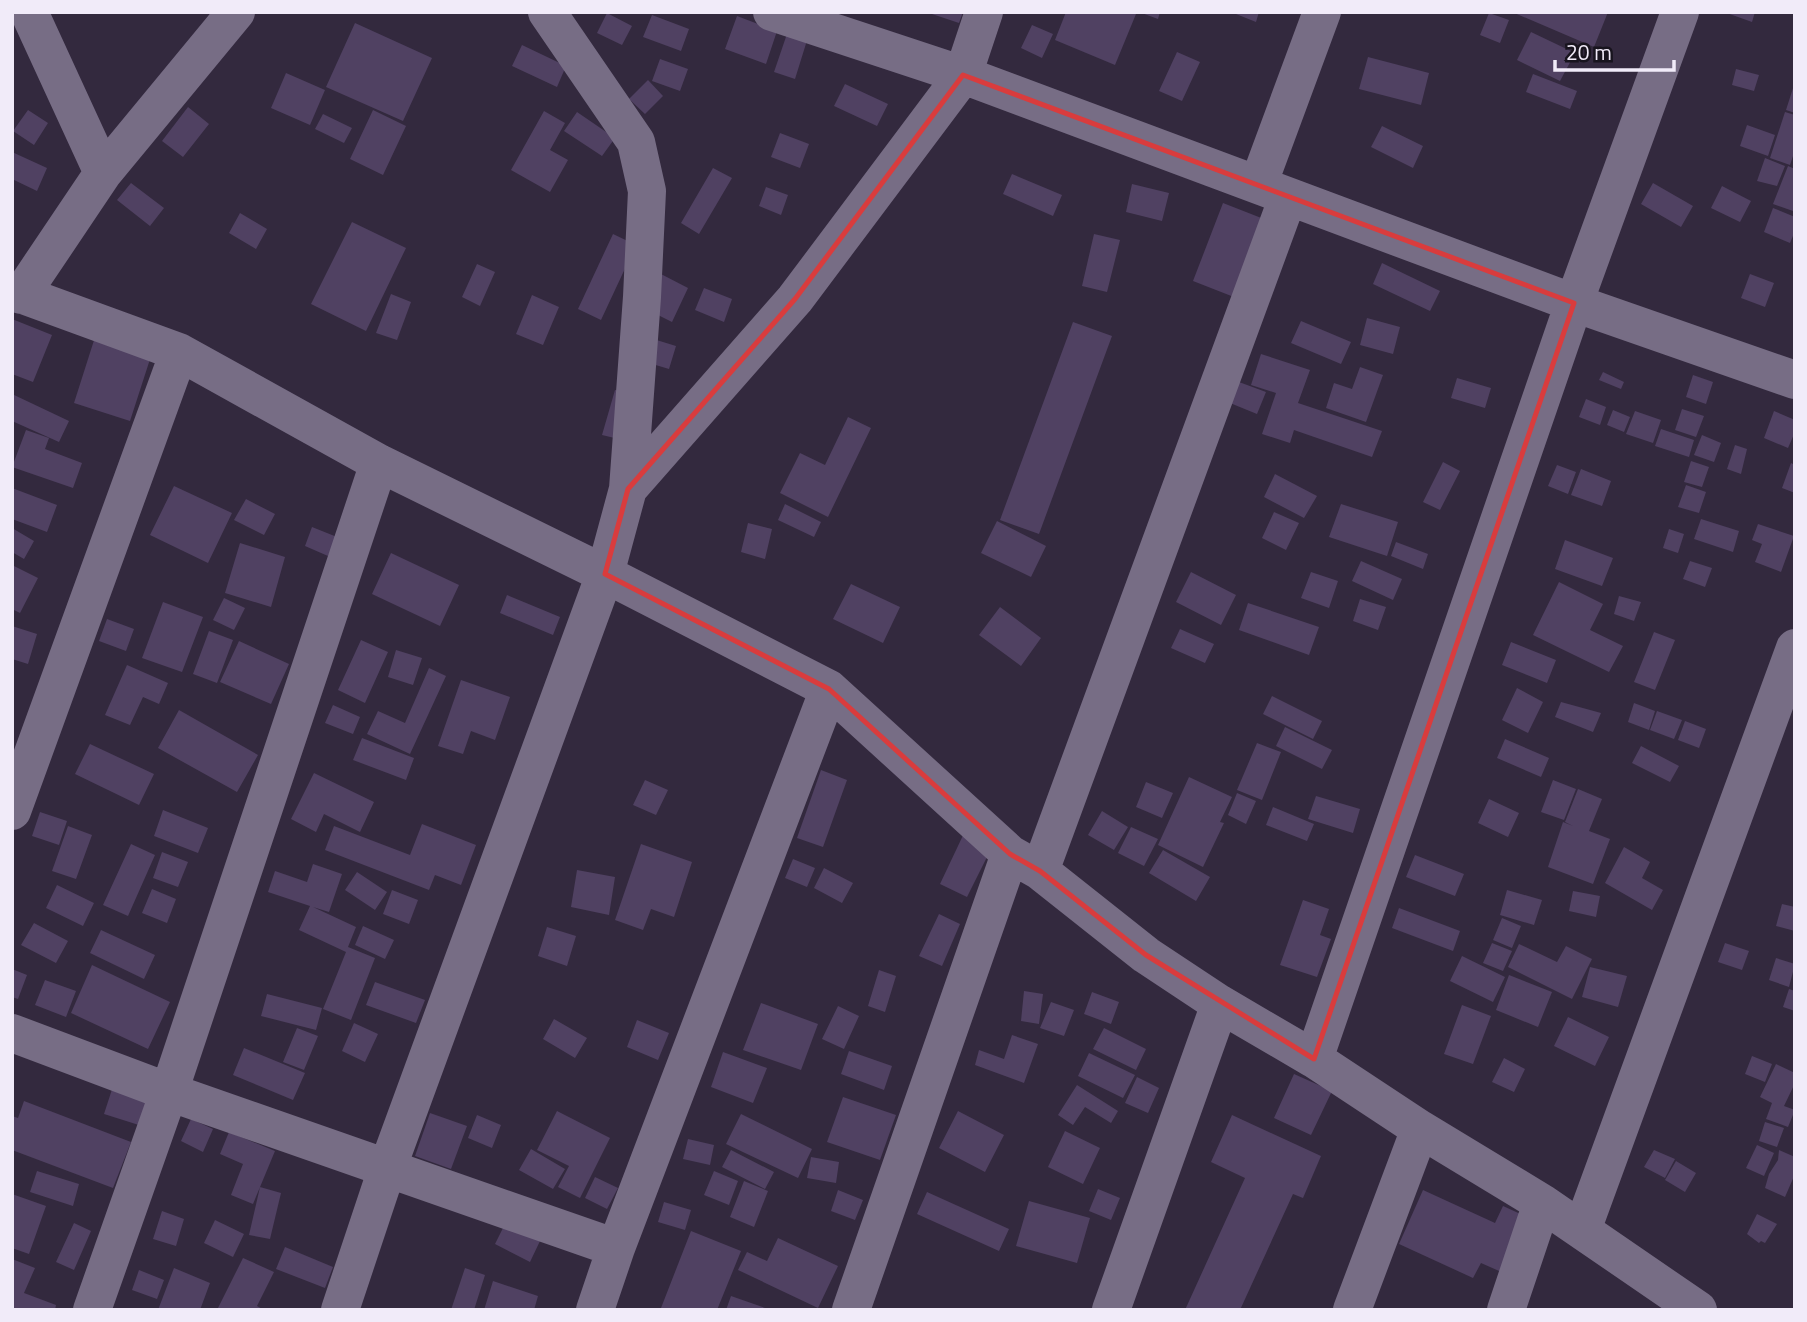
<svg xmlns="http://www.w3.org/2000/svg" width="1807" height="1322" viewBox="0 0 1807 1322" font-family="'Titillium Web',sans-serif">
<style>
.building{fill:#504162}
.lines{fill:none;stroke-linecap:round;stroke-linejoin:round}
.minor{stroke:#776d85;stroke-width:38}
.marked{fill:none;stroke:#d93c3d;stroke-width:5;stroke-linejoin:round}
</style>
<rect width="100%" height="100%" fill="#33293e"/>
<path class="building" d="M926,12H963L959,23Z
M1066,12L1136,14L1115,65L1055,40Z
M1139,12H1160L1158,19Z
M1231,12H1259L1256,22Z
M1512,12L1578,13L1608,12L1594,47Z
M1724,12H1755L1752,22Z
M607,13L632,26L622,45L597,33Z
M1489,13L1509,20L1500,43L1480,35Z
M652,15L689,29L681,51L643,37Z
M737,16L777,31L766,64L725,49Z
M355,23L432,58L403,121L326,87Z
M1032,25L1053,34L1042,58L1021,48Z
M789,28L809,34L795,79L774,72Z
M1531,32L1575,53L1560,81L1517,60Z
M522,45L566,66L557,87L512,66Z
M1177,52L1200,62L1182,101L1159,91Z
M1368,57L1429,73L1421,105L1359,89Z
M660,59L688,69L680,91L652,81Z
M1736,69L1759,75L1754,91L1732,85Z
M286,73L325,90L310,125L271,108Z
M1533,74L1577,91L1570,109L1526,92Z
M648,80L663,96L645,114L629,99Z
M845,84L888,104L877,126L834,106Z
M1794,85H1795V113L1786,110Z
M188,107L209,124L183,157L162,141Z
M28,110L48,123L34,145L13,131Z
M373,110L406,126L383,175L350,159Z
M544,111L565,123L550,150L568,160L550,192L511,170Z
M577,112L615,138L602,156L564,131Z
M1785,112L1795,115V150L1790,165L1770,158Z
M323,114L352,128L344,143L315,129Z
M1747,125L1775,135L1768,156L1740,146Z
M1382,126L1423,146L1413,168L1371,147Z
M780,133L809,144L800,168L771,157Z
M12,152L47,168L37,191L12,179Z
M1765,158L1785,166L1777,186L1757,181Z
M1788,166L1795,169L1793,211L1773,204Z
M713,168L732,178L699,234L681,223Z
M1012,174L1062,195L1053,216L1003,194Z
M131,183L164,208L150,226L117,200Z
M1653,183L1693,206L1681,227L1641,204Z
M1132,184L1169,193L1162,221L1126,212Z
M1722,186L1751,201L1740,222L1711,208Z
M766,187L788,195L781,215L759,206Z
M1223,203L1269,221L1239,299L1193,281Z
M1773,208L1795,217V231L1790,243L1764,232Z
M240,213L267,229L256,249L229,233Z
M352,222L406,248L366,331L311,304Z
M613,234L636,245L601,320L578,309Z
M1094,234L1120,240L1107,292L1082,286Z
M1382,263L1440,291L1430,311L1373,284Z
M477,264L495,272L480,306L462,297Z
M659,273L688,288L672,322L642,307Z
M1750,274L1774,283L1765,307L1741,298Z
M704,288L732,299L724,322L695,310Z
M391,294L411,302L397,340L376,333Z
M532,295L559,307L543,345L516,334Z
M1367,318L1400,327L1393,354L1360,345Z
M12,319L52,335L33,382L12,374Z
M1301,321L1351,342L1341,364L1291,343Z
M1073,322L1112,336L1039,534L1000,520Z
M96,334L152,353L130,421L74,403Z
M637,334L676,346L669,369L629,357Z
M1261,354L1310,370L1298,403L1382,431L1372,457L1294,430L1290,443L1262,434L1276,393L1251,385Z
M1360,367L1383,375L1366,422L1326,408L1334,383L1352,389Z
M1603,372L1624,382L1621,389L1599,380Z
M1693,375L1713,382L1706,404L1686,397Z
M1457,378L1491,388L1485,408L1451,398Z
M1239,382L1266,392L1257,414L1230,403Z
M615,390L640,397L627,441L602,435Z
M12,394L69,421L59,442L12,421Z
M1586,399L1606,407L1600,425L1579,417Z
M1682,409L1704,416L1696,437L1675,430Z
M1613,410L1630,417L1624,432L1607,425Z
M1635,411L1661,420L1653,443L1626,434Z
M1774,411L1795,420V432L1788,448L1764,438Z
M848,417L871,428L828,517L780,493L800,453L825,465Z
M1661,429L1694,440L1689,457L1655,446Z
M26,430L49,438L45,449L82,463L73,488L12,467Z
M1702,435L1721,443L1714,462L1694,455Z
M1735,445L1747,449L1741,474L1727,469Z
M1691,461L1709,467L1702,487L1684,482Z
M1443,462L1460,471L1440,510L1423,502Z
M1791,463L1795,465V493L1782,488Z
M1557,465L1576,472L1568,494L1548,486Z
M1581,469L1611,481L1602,506L1571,495Z
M1275,474L1317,496L1304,518L1264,497Z
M1686,485L1706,492L1699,513L1678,507Z
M174,486L232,513L208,563L150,535Z
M12,488L57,505L47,532L12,519Z
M246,499L275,514L264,535L234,520Z
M785,504L821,522L814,537L778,520Z
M1341,504L1398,522L1387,556L1329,537Z
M1274,512L1299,523L1286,550L1262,538Z
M1701,519L1739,531L1733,552L1694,539Z
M997,521L1046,546L1031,577L981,553Z
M748,523L772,529L765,559L741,552Z
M1758,524L1794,536L1781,572L1755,562L1762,544L1752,540Z
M312,527L337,537L328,556L305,546Z
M12,528L34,541L24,559L12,552Z
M1669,529L1684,534L1678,553L1663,548Z
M1565,540L1613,558L1602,586L1555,569Z
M1396,542L1428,554L1423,569L1391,556Z
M240,543L285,557L271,607L225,593Z
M391,553L459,585L440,626L372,594Z
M1361,561L1402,579L1393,600L1352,581Z
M1690,561L1712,568L1705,587L1683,579Z
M12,565L38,578L20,613L12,609Z
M1191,572L1236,595L1221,625L1176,602Z
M1311,572L1338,581L1329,608L1301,598Z
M1559,582L1603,604L1590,630L1623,646L1609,672L1533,635Z
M851,584L900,607L883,643L833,619Z
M507,595L560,617L553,635L500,613Z
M1619,596L1641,602L1634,621L1614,614Z
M224,598L245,608L234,630L213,620Z
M1360,599L1386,607L1378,630L1353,621Z
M163,602L203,617L182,672L142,658Z
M1248,603L1319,627L1309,655L1239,630Z
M1000,607L1041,638L1021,666L979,635Z
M107,619L134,629L126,651L99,641Z
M12,626L37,634L28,664L12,659Z
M1180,629L1214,644L1205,663L1171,648Z
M209,631L233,640L217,683L193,674Z
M1654,632L1675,640L1655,690L1634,682Z
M361,640L388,652L365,703L338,690Z
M239,641L289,664L271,704L220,682Z
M1511,642L1556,660L1547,683L1502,665Z
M396,650L422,658L413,685L388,677Z
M127,665L168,683L159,704L143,697L130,725L105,715Z
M429,668L446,676L410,754L367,734L378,711L405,723Z
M461,680L510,697L495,740L471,731L463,754L438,746Z
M1517,688L1543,702L1528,733L1502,720Z
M1272,696L1322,721L1313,739L1263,714Z
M1561,702L1601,713L1593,732L1555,717Z
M1634,703L1655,711L1649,730L1628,722Z
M333,705L360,717L353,734L325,723Z
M179,710L258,755L237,792L158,748Z
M1657,711L1682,720L1674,739L1650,730Z
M1685,721L1706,729L1699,748L1678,740Z
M1285,727L1332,750L1322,769L1276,746Z
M362,738L414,758L406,780L353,760Z
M1505,739L1549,758L1541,777L1497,758Z
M1257,743L1281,752L1262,800L1237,790Z
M90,744L154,774L139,805L75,774Z
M1641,746L1679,766L1670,782L1632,763Z
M821,770L847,780L823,847L797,838Z
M314,773L374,802L360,832L324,814L316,832L291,819Z
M1189,777L1232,797L1220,822L1224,823L1203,867L1158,845Z
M645,780L668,790L656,815L633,805Z
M1553,780L1576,789L1564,820L1541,812Z
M1146,782L1173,793L1162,818L1136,807Z
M1578,789L1602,799L1589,831L1610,839L1593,884L1548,867L1563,822L1573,826L1565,822Z
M1237,793L1256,801L1246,824L1228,815Z
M1316,796L1360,809L1353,833L1308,819Z
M1489,799L1519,813L1508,837L1478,823Z
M1273,807L1314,824L1307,841L1266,825Z
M163,810L208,828L198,853L154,836Z
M1102,811L1128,827L1114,850L1088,835Z
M40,812L67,821L59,845L32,836Z
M422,824L476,845L461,885L435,875L429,890L325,850L334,826L410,855Z
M68,826L92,835L76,879L52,871Z
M1131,827L1158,839L1144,866L1118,853Z
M966,829L994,843L967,897L940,884Z
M131,844L155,855L128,916L103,905Z
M641,844L692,862L674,917L651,909L643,930L615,920Z
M1624,847L1650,862L1642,878L1663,890L1652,910L1605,883Z
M1163,850L1210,877L1196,901L1149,873Z
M162,852L188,862L178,887L153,878Z
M1415,855L1464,874L1455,896L1406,877Z
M793,859L815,868L807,887L785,878Z
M313,864L342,874L329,912L313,907L356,927L348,947L375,958L351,1020L323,1009L346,952L299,930L310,906L268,892L275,871L307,882Z
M824,868L853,883L842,903L814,888Z
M577,870L615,877L609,915L571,907Z
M357,872L387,892L375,910L345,890Z
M57,885L94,903L83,926L46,908Z
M152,889L176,899L167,923L142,913Z
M392,890L418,900L409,924L383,914Z
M1507,890L1542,900L1534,925L1500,915Z
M1573,891L1600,896L1596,917L1569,911Z
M1303,900L1329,909L1320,935L1331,939L1317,977L1280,965Z
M1782,904L1795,907V931L1776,926Z
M1399,908L1460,931L1453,951L1392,928Z
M939,914L960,924L942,966L919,956Z
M1502,918L1521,926L1512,948L1493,940Z
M34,923L68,941L56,963L21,945Z
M363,926L394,940L385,959L355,945Z
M547,927L576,936L567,966L538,956Z
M101,930L155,955L144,979L90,953Z
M1492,943L1512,951L1503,971L1483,963Z
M1725,943L1749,951L1742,970L1718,962Z
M1519,944L1557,962L1566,946L1592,959L1572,999L1508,967Z
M1462,956L1505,977L1493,1002L1450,981Z
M1776,958L1795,964L1789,987L1769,980Z
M92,965L170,1002L148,1049L71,1013Z
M1590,967L1627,976L1618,1007L1582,997Z
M12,969L27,975L18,999L12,997Z
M879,970L896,976L885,1012L868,1006Z
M1509,975L1552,992L1538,1027L1496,1010Z
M45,980L76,991L66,1017L35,1005Z
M375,982L425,1000L416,1023L366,1005Z
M1789,989L1795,991V1011L1783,1007Z
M1024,991L1043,994L1039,1024L1021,1021Z
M1092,992L1119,1002L1111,1024L1084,1014Z
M267,994L322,1008L316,1030L261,1016Z
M1051,1002L1074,1010L1064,1036L1040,1028Z
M761,1003L818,1024L801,1070L743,1050Z
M1462,1005L1491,1016L1473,1064L1444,1054Z
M838,1006L859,1016L844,1049L822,1039Z
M1568,1017L1609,1037L1595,1066L1554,1046Z
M554,1019L587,1038L575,1058L543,1039Z
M637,1020L669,1033L658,1060L627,1047Z
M354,1023L378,1034L365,1062L342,1051Z
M297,1028L318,1036L304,1070L283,1062Z
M1104,1028L1146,1049L1136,1070L1093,1049Z
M1012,1035L1038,1044L1024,1083L975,1065L979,1050L1004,1059Z
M244,1048L305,1073L293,1100L233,1075Z
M849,1051L892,1066L884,1090L841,1074Z
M723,1052L767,1068L753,1103L711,1087Z
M1089,1053L1135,1075L1123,1098L1078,1076Z
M1752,1056L1772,1064L1765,1082L1745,1074Z
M1504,1058L1525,1069L1514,1092L1492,1082Z
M1776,1064L1795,1073V1083L1784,1106L1795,1110L1788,1127L1766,1119L1772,1103L1760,1097Z
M117,1074L155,1086L142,1126L104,1114Z
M1294,1074L1332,1091L1311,1135L1274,1118Z
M1137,1077L1159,1088L1148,1113L1125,1103Z
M1077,1085L1118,1111L1111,1123L1085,1107L1073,1125L1058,1115Z
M843,1097L896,1115L880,1160L827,1142Z
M24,1101L131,1142L113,1188L12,1150V1116L18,1118Z
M557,1111L610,1138L580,1198L558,1187L569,1166L537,1150Z
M958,1111L1004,1135L985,1172L939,1148Z
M430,1113L467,1126L451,1169L415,1156Z
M741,1114L812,1149L798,1178L726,1144Z
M477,1115L501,1125L492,1148L468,1138Z
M1232,1115L1321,1156L1303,1198L1293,1194L1240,1310H1185L1245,1178L1211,1162Z
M191,1119L213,1129L203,1152L181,1141Z
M1765,1122L1784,1128L1777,1147L1759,1141Z
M1065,1131L1100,1148L1083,1184L1048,1167Z
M229,1132L275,1151L253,1204L231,1195L243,1164L220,1154Z
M688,1139L714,1145L710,1165L683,1159Z
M1757,1145L1774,1153L1764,1176L1746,1168Z
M531,1149L565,1169L553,1189L519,1170Z
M731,1150L774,1172L765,1189L722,1167Z
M1654,1150L1675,1159L1665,1178L1644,1167Z
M1779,1150L1795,1157V1174L1785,1197L1765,1188L1769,1174L1778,1160Z
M811,1157L839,1162L836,1183L807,1178Z
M1676,1161L1696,1173L1685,1192L1665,1180Z
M37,1171L79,1184L73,1206L30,1192Z
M714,1171L738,1181L729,1205L704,1195Z
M595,1177L618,1188L607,1209L585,1198Z
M744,1181L768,1191L754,1227L730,1217Z
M260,1187L281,1193L270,1239L249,1235Z
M1098,1189L1120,1198L1111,1220L1089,1211Z
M838,1190L863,1200L855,1220L831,1211Z
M1423,1190L1495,1223L1503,1206L1540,1223L1515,1278L1481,1263L1473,1278L1399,1244Z
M927,1192L1009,1229L999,1251L917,1214Z
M12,1194L46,1206L29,1254L12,1248Z
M1029,1201L1090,1218L1077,1263L1016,1246Z
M664,1202L691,1210L685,1230L658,1222Z
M162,1211L184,1219L176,1246L153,1239Z
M1757,1214L1777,1224L1765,1243L1761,1241L1759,1243L1747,1234Z
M215,1220L244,1234L233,1257L204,1243Z
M74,1223L91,1231L74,1270L56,1262Z
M505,1224L540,1241L530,1262L495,1244Z
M691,1231L741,1251L717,1310H666L661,1308Z
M778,1238L838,1266L818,1308L738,1270L747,1252L767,1261Z
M285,1247L333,1267L325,1288L276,1269Z
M243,1258L274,1272L257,1306L264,1310H217Z
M12,1259L35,1268L24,1293L56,1305L55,1310H12Z
M174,1268L210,1283L200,1310H158Z
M465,1268L485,1275L474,1310H451Z
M139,1270L164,1280L157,1299L132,1290Z
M493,1281L538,1296L534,1310H484Z
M731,1296L768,1309V1310H726Z"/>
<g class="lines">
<path class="minor" d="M29,12L103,173
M547,12L636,142L647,191L642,297L628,489
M772,12L963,75L1574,303L1795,380
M1258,185L1322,12
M12,291L179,352L379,463L605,574L829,689L1010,854L1040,871L1146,955L1220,1004L1314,1059L1420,1129L1542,1203L1698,1310
M21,295L103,173L236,12
M12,811L179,352
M1040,871L1288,197
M12,1033L169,1092L616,1248
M1314,1059L1574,303L1680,12
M1582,1230L1795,648
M92,1310L169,1092L379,463
M340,1310L387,1169L605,574L628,489L795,299L963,75L984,12
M595,1310L616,1248L829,689
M851,1310L1010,854
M1111,1310L1220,1004
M1352,1310L1420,1129
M1506,1310L1542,1203"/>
</g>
<path class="marked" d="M963,75L1574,303L1314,1059L1146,955L1040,871L1010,854L829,689L605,574L628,489L795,299Z"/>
<rect width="1807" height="1322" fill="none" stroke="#f1ebf9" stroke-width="28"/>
<path d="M1555 60v10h119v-10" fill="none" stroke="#f1ebf9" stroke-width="3.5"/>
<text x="1566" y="60" font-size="21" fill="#f1ebf9" stroke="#18141e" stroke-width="5" paint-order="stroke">20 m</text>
</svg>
